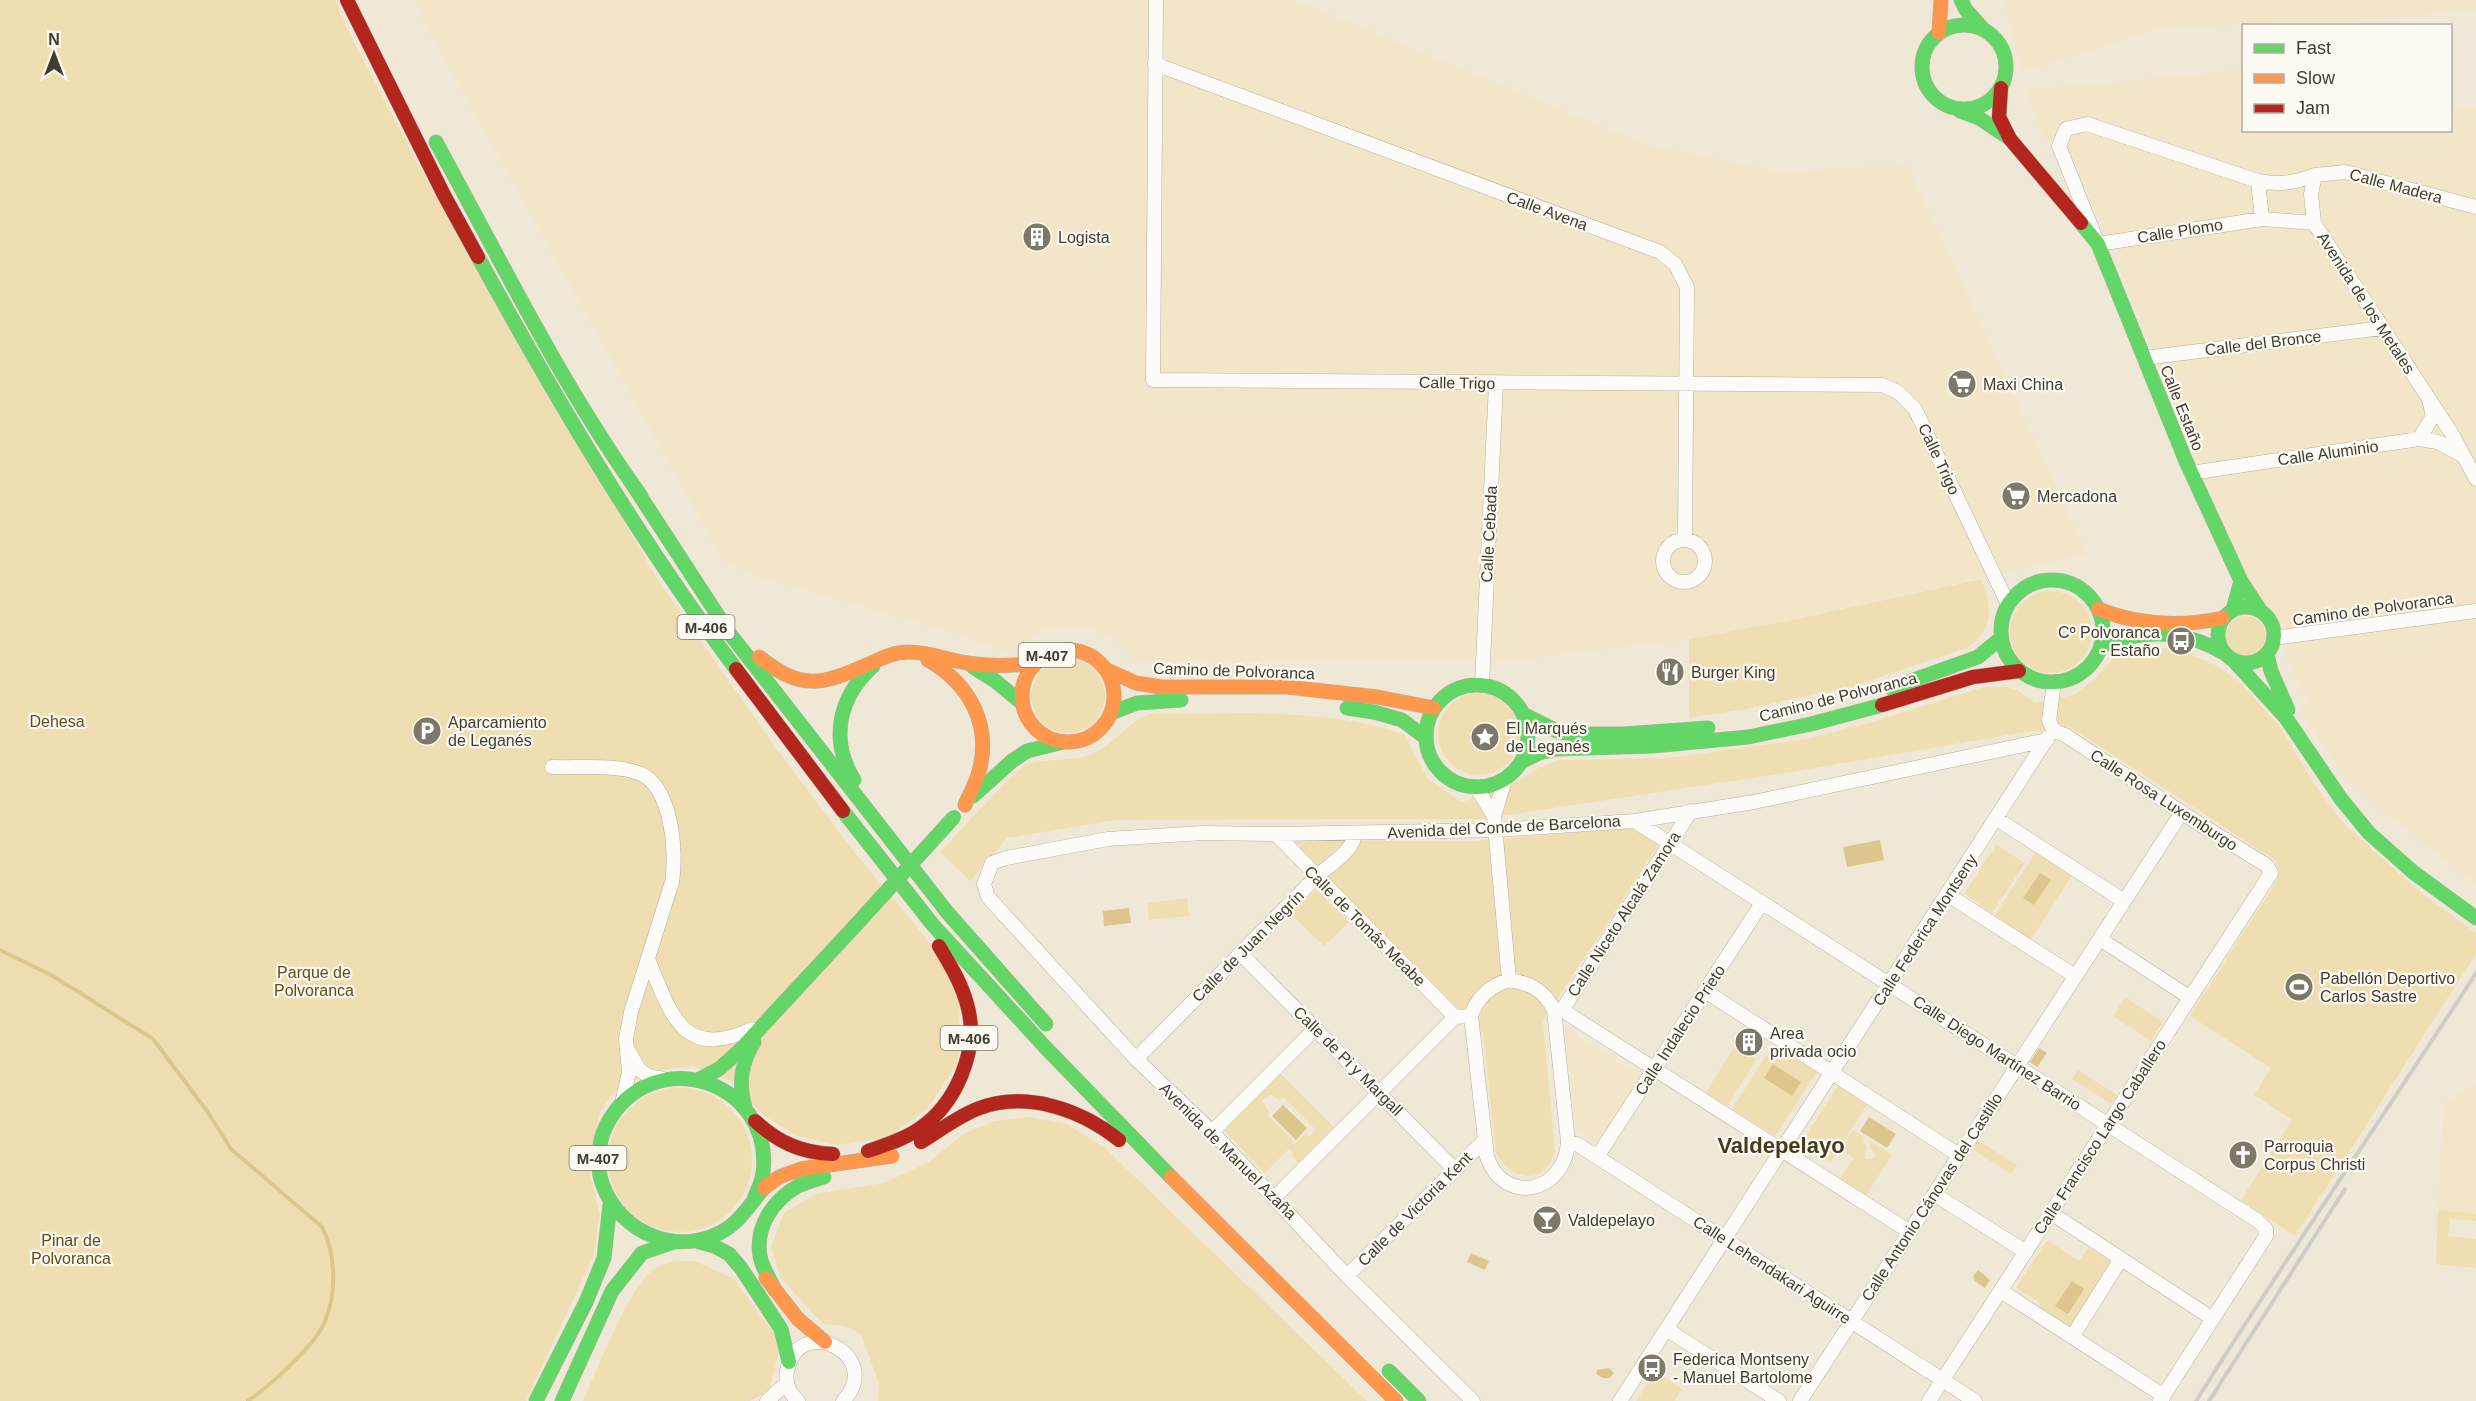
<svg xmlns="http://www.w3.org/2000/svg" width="2476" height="1401" viewBox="0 0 2476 1401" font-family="Helvetica,sans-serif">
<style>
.built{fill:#f3e6c8}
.green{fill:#f0deb3;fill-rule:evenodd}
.water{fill:#ddc68e}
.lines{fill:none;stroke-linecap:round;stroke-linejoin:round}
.stream{stroke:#ddc68e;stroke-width:4}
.street-casing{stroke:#b5afa2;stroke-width:15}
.fast-casing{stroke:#b5afa2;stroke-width:15}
.slow-casing{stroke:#b5afa2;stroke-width:15}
.jam-casing{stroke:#b5afa2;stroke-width:15}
.street{stroke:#fdfcf9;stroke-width:14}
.fast{stroke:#63d668;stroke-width:14}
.slow{stroke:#ff974d;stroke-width:14}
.jam{stroke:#b3261e;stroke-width:14}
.rail{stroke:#cfcdc8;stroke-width:4}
.fast-bridge-casing{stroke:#b5afa2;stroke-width:15;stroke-linecap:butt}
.fast-bridge{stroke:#63d668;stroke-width:14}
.labels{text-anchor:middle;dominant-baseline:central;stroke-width:4.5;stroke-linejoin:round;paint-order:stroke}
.shield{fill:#fdfaf4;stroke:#79756a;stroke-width:1.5}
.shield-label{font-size:15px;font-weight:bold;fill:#413c2f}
.street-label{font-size:16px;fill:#413c2f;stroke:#fdfaf4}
.poi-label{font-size:16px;fill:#413c2f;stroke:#fdfaf4;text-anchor:start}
.park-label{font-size:16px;fill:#624d16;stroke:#fdfaf4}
.district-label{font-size:22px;font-weight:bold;fill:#463a1f;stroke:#fdfaf4}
</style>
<rect width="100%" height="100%" fill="#f0e8d6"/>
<path class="built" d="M415,0H1295L1644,144L1777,171L1908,166L2087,554L1783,622L1689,639L1505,661L1136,662L1118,642L1092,628L1045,629L1006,652L961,635L756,576L723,560L426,26Z
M2004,0H2476V10L2342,22H2280L2159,29L2021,72Z
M2233,71L2243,72L2244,130H2450L2451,106L2476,107V884L2373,803L2330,757L2300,708L2308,703L2283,651L2289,645L2286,629L2279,625L2241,579L2214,499L2116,261L2117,254L2109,231L2103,228L2072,155L2044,139L2026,90Z
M1565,1028L1640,1075L1596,1143L1576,1130Z
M2476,1084V1214L2438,1210L2443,1104Z"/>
<path class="green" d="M0,0H336L341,17L419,166L659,582L776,748L851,848L936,950L960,1005L958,1062L927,1109L889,1137L837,1145L798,1136L764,1116L734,1082L692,1066L652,1071L613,1093L600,1112L588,1166L600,1215L593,1257L526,1401H0Z
M1981,579C1993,606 1994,632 1966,648L1853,686L1746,709L1689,718V639L1783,622Z
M2010 632a41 41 0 1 1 82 0a41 41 0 1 1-82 0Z
M2226 636a20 20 0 1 1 40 0a20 20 0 1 1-40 0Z
M2134,648H2173L2212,663L2239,681L2279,726L2315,785L2343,823L2416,889L2476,933V954L2295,1236L2241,1200L2292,1120L2254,1095L2271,1068L2190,1016L2276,882C2280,873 2279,865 2272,858L2070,727L2025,732L1791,772L1482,819L1115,820L1007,838L970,881L940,852C953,839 1017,767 1028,764C1047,758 1072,761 1087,756C1111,748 1125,725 1148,714C1233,714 1322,707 1404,734L1428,779L1462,802L1519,781L1534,770L1559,760L1667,758L1807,739L1869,723L1984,687H2006L2017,690L2035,703L2074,695L2096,678L2119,652Z
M1031 696a37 37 0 1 1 74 0a37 37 0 1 1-74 0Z
M1438 734a41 41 0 1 1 82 0a41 41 0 1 1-82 0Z
M1631,828L1659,844L1543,1021L1555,1151C1545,1186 1513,1182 1496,1153L1483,1033L1291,840L1472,841Z
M1996,845L2025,863L1992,913L1964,894Z
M2036,852L2072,875L2031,940L1994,916Z
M1316,889L1349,922L1324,946L1291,914Z
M1187,898L1189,916L1149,920L1147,903Z
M2125,997L2163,1022L2151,1041L2113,1016Z
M1773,1045L1817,1072L1775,1136L1732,1109Z
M1735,1046L1757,1059L1727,1106L1706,1092Z
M2078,1070L2117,1095L2111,1104L2072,1079Z
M1280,1073L1334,1127L1298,1163L1291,1155L1293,1153L1289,1149L1265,1173L1224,1131ZM1271,1095L1280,1100L1283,1097L1316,1130L1310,1136L1306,1133L1294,1145L1291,1142L1293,1140L1267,1115L1269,1112L1263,1102L1264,1098Z
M1838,1086L1867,1105L1830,1162L1801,1143Z
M608 1160a72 72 0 1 1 144 0a72 72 0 1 1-144 0Z
M1028,1117L1067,1124L1104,1147L1367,1401H878L879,1384L861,1334L845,1326L823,1324L781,1278L771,1247L784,1213L815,1194L884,1183L929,1162L963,1134L994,1121Z
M1853,1130L1865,1138L1863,1140L1867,1149L1864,1154L1866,1159H1873L1876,1154L1870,1148V1141L1892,1155L1866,1195L1840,1178L1854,1158L1840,1149Z
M1978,1140L2017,1165L2011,1174L1972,1149Z
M2438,1210L2476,1214V1221L2450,1219L2448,1236L2476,1239V1268L2436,1264Z
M2047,1240L2079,1261L2088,1248L2112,1263L2070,1327L2039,1306L2040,1303L2016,1288Z
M694,1261L733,1278L781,1343L769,1392L749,1401H583C597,1371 631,1281 657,1267C668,1261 682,1261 694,1261Z
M1655,1371L1682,1389L1674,1401H1636Z"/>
<path class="water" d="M1880,840L1884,860L1847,867L1843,847Z
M2040,873L2051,880L2034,905L2023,898Z
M1129,908L1131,923L1104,926L1103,911Z
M2039,1048L2047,1053L2037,1067L2030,1062Z
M1773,1064L1801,1082L1792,1096L1764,1078Z
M1283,1105L1307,1128L1296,1140L1272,1116Z
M1869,1117L1896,1134L1887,1148L1860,1131Z
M1471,1253L1489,1261L1485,1270L1467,1262Z
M1978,1270L1990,1280L1985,1288L1975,1281L1973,1276Z
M2072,1281L2084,1289L2068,1314L2055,1306Z
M1609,1368L1614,1373L1610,1378H1603L1596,1374L1597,1370Z"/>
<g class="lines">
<path class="stream" d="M0,950L53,976L153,1039L207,1111L231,1149L322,1227C336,1254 337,1292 325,1321C316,1345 269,1386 248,1401"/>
<g class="street-casing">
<path id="street" d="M1156,0L1153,380L1882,385L1898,392L1915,409L2008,604
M1155,64L1660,252L1675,264L1687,287L1685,540
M2258,181C2280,185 2294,183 2315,175
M2262,219L2258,181L2087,124L2066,129L2059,146L2098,244L2262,219L2314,223L2452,434L2476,479
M2314,223L2311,194L2315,175L2345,172L2476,207
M2144,358L2382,328
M2419,439L2433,416L2430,403
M2191,473L2419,439L2438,442L2462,455
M1663 561a21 21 0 1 1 42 0a21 21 0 1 1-42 0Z
M2274,638L2476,611
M2054,682L2049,721L2054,731
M1482,685L1496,383
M552,767C579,768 613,764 639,773C672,786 677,852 672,882L631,1012L626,1039L629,1072L623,1099
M1505,779L1494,816L1509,980
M1476,787L1494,816
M1997,819L2124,901
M1635,821L2258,1221L2266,1229V1236L2160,1401
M1276,834L1455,1017
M1948,895L2075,976
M2100,939L2189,997
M1241,954L1454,1169
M648,959C671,1014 682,1061 752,1029
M1509,980C1530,983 1544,990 1554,1010L1568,1142C1565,1192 1505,1207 1487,1157L1471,1016C1477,997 1490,986 1509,980Z
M1705,991L1959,1155
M1556,1010H1562L1566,1004L1691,811
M1562,1010L1910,1232
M630,1053C638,1069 642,1077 661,1078
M1136,1059L1316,877C1328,866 1355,850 1355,833
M1212,1132L1315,1029
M1568,1142L1577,1144L1975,1401
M1597,1157L1762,903
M1934,1194L2026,1252
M1275,1197L1455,1017L1471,1016
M2051,1213L2213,1319
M1347,1276L1483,1142
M2001,1291L2164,1396
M1666,1329L1779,1401
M2072,1337L2121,1259
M767,1401L787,1383
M798,1401C788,1392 784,1380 788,1367C802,1313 885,1357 843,1401
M1473,1401L1347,1276L1212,1132L1136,1059L988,897L984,884L992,863L1006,858L1108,839L1203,833L1276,834L1496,830L1635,821L1754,802L2047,740
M1620,1401L2048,737
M1800,1401L2182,812
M1929,1401L2271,873L2266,865L2190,818L2065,735L2054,731"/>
</g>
<g class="fast-casing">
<path id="fast" d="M1961,0L1966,10L1983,29
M1922 67a42 42 0 1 1 84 0a42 42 0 1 1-84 0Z
M1960,111L1979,118L2009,138
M436,142C501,261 562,386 641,496
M2081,223L2098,244L2185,459L2241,581L2260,610
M478,257C556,399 639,540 736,669
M631,482L730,634L947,912L1046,1024
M2001 631a51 51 0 1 1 102 0a51 51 0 1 1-102 0Z
M2218 635a28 28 0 1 1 56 0a28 28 0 1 1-56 0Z
M2233,609L2241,581
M2101,646C2142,629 2184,630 2222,652
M2267,654L2271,671L2288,710
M2235,662L2286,718L2341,799L2369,833L2413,872L2476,918
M973,667L994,680L1022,703
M1426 736a51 51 0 1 1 102 0a51 51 0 1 1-102 0Z
M1891,688L1978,657L2001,638
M1347,708L1374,712L1402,720L1426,738
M1111,713L1137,703L1181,700
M1523,714L1559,732L1574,734H1623L1708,728
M1521,762L1539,753L1556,749L1653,746L1748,737L1811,724L1882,705
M854,780C829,739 839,697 873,666
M973,796L1012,761L1027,751L1064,742
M843,811L933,925L1046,1048L1171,1177
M700,1079L719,1069L738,1052L854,927
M745,1107C738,1083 741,1063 754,1042
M754,1199C757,1191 762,1182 763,1173C774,1080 650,1040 606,1126C598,1143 596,1166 602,1183C620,1235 681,1259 728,1228C744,1217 752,1201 764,1188
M696,1241L714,1246L729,1254L741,1268L781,1329L789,1362
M775,1290C770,1279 762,1268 760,1256C755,1227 773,1200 798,1186C806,1182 815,1180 824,1177
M1389,1371L1419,1401
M536,1401L586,1302L604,1258L610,1204
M562,1401L612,1291L642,1253L674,1242"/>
</g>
<g class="slow-casing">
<path id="slow" d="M1939,33L1941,0
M2098,609C2138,625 2181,627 2223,618
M1022 696a46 46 0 1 1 92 0a46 46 0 1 1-92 0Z
M759,657C802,691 821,685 869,664C882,658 894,652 908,652C929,652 947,660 967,663C990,667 1013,666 1036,663
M928,660C970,684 993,726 978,775C975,785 969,795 965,805
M1107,670L1136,683L1161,687H1287L1377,697L1434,708
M1171,1177L1396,1401
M764,1188L779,1177L801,1169L892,1156
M766,1278L798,1319L825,1342"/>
</g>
<g class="jam-casing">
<path id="jam" d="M347,0L444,195L478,257
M2001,88L1999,117L2010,139L2081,223
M736,669L843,811
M1882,705L1973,677L2019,671
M755,1121C778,1142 801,1153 833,1154
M921,1142C939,1131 957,1117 977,1109C1025,1090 1080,1109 1119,1140
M868,1151C885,1145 903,1140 919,1129C955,1105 979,1052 968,1008C963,986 951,966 939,946"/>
</g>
<use href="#street" class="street"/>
<use href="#fast" class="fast"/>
<use href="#slow" class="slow"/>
<use href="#jam" class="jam"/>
<path class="rail" d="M2196,1401C2287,1256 2384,1116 2476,973
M2209,1401L2345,1189"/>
<g class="fast-bridge-casing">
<path id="fast-bridge" d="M854,927L954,817"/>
</g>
<use href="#fast-bridge" class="fast-bridge"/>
</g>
<defs>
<g id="building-disc" transform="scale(1.5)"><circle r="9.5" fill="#7e7869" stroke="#fdfaf4"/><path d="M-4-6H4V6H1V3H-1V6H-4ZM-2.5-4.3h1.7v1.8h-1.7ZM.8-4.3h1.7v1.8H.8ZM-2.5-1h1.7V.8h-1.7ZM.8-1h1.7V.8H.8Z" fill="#fff"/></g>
<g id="supermarket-disc" transform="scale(1.5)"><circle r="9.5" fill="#7e7869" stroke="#fdfaf4"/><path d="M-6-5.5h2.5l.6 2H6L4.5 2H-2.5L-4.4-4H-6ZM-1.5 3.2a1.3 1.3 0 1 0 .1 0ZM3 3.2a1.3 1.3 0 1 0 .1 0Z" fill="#fff"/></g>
<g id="bus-disc" transform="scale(1.5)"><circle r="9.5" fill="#7e7869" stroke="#fdfaf4"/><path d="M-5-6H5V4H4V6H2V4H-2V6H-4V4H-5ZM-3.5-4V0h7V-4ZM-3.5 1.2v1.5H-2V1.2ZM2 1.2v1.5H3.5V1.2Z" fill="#fff"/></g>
<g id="restaurant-disc" transform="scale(1.5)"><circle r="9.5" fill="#7e7869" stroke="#fdfaf4"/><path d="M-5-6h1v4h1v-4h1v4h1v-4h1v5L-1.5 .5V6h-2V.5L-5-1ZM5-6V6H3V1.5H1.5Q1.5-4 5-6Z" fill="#fff"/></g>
<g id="parking-disc" transform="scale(1.5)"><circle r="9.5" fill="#7e7869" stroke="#fdfaf4"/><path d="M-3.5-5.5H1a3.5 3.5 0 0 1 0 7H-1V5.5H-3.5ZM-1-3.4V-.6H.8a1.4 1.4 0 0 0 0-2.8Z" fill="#fff"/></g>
<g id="sight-disc" transform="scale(1.5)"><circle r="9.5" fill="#7e7869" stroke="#fdfaf4"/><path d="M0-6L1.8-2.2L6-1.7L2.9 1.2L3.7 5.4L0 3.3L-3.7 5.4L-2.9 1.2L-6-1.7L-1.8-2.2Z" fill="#fff"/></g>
<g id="stadium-disc" transform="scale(1.5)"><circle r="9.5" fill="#7e7869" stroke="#fdfaf4"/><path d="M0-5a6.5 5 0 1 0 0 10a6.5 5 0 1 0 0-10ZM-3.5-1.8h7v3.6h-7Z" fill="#fff"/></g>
<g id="church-disc" transform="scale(1.5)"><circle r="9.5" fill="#7e7869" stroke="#fdfaf4"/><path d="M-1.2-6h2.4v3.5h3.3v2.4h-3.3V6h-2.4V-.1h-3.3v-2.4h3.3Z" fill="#fff"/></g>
<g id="bar-disc" transform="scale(1.5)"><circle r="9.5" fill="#7e7869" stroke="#fdfaf4"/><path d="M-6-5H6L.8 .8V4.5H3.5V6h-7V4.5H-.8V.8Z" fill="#fff"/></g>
</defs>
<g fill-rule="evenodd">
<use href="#building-disc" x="1037" y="237"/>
<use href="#supermarket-disc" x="1962" y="384"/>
<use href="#supermarket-disc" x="2016" y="496"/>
<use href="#bus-disc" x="2181" y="641"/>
<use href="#restaurant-disc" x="1670" y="672"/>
<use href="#parking-disc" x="427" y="731"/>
<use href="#sight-disc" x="1485" y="737"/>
<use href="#stadium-disc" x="2299" y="987"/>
<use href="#building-disc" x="1749" y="1042"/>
<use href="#church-disc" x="2243" y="1155"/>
<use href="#bar-disc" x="1547" y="1220"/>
<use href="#bus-disc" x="1652" y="1368"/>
</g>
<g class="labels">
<g class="shield">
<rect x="677.5" y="615" width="57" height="24" rx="4.5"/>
<rect x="1018.5" y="643" width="57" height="24" rx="4.5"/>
<rect x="940.5" y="1026" width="57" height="24" rx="4.5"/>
<rect x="569.5" y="1146" width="57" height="24" rx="4.5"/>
</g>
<g class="shield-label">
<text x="706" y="627">M-406</text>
<text x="1047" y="655">M-407</text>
<text x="969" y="1038">M-406</text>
<text x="598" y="1158">M-407</text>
</g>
<g class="street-label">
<text transform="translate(2396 186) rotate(15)">Calle Madera</text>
<text transform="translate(1547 211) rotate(20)">Calle Avena</text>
<text transform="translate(2180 231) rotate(-9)">Calle Plomo</text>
<text transform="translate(2366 303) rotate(57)">Avenida de los Metales</text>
<text transform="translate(2263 343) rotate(-7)">Calle del Bronce</text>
<text transform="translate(1457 383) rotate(1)">Calle Trigo</text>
<text transform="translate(2182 408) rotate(68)">Calle Estaño</text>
<text transform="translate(2328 453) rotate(-8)">Calle Aluminio</text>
<text transform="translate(1939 459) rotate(65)">Calle Trigo</text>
<text transform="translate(1489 534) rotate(-87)">Calle Cebada</text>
<text transform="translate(2373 609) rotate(-8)">Camino de Polvoranca</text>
<text transform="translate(1234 671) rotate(2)">Camino de Polvoranca</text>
<text transform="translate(1838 697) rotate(-14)">Camino de Polvoranca</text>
<text transform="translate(2164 800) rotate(33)">Calle Rosa Luxemburgo</text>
<text transform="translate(1504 827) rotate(-3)">Avenida del Conde de Barcelona</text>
<text transform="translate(1624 914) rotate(-57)">Calle Niceto Alcalá Zamora</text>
<text transform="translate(1365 926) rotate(45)">Calle de Tomás Meabe</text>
<text transform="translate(1925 930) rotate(-57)">Calle Federica Montseny</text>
<text transform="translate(1248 946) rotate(-45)">Calle de Juan Negrín</text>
<text transform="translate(1680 1030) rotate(-57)">Calle Indalecio Prieto</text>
<text transform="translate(1997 1053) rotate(33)">Calle Diego Martínez Barrio</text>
<text transform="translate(1348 1061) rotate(45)">Calle de Pi y Margall</text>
<text transform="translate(2100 1137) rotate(-57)">Calle Francisco Largo Caballero</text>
<text transform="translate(1228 1151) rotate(45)">Avenida de Manuel Azaña</text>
<text transform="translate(1932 1197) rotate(-57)">Calle Antonio Cánovas del Castillo</text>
<text transform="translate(1415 1209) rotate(-45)">Calle de Victoria Kent</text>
<text transform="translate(1772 1270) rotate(33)">Calle Lehendakari Aguirre</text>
</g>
<g class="poi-label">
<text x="1058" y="237">Logista</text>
<text x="1983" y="384">Maxi China</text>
<text x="2037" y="496">Mercadona</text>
<text x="2160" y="632" text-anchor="end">Cº Polvoranca<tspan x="2160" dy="18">- Estaño</tspan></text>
<text x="1691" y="672">Burger King</text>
<text x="448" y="722">Aparcamiento<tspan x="448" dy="18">de Leganés</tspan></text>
<text x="1506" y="728">El Marqués<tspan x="1506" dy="18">de Leganés</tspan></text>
<text x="2320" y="978">Pabellón Deportivo<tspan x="2320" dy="18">Carlos Sastre</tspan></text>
<text x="1770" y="1033">Area<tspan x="1770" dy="18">privada ocio</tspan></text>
<text x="2264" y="1146">Parroquia<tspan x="2264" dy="18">Corpus Christi</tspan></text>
<text x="1568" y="1220">Valdepelayo</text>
<text x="1673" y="1359">Federica Montseny<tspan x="1673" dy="18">- Manuel Bartolome</tspan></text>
</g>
<g class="park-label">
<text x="57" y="721">Dehesa</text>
<text x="314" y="972">Parque de<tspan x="314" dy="18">Polvoranca</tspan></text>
<text x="71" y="1240">Pinar de<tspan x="71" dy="18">Polvoranca</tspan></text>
</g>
<g class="district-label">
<text x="1781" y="1145">Valdepelayo</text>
</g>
</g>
<rect x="2242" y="24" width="210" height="108" fill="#fdfaf4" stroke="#b2aea5" stroke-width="1.5"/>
<rect x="2254" y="44" width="30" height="9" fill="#63d668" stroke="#b2aea5" stroke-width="1.5"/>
<text x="2296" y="54" font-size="18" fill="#413c2f">Fast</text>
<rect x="2254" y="74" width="30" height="9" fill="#ff974d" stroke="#b2aea5" stroke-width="1.5"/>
<text x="2296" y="84" font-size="18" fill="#413c2f">Slow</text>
<rect x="2254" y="104" width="30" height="9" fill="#b3261e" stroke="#b2aea5" stroke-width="1.5"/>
<text x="2296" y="114" font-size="18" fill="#413c2f">Jam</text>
<g transform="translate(54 54)" stroke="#fdfaf4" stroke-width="4.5" paint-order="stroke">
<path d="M0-4.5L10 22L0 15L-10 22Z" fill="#413c2f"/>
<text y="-9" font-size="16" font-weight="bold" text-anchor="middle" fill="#413c2f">N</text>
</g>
</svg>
